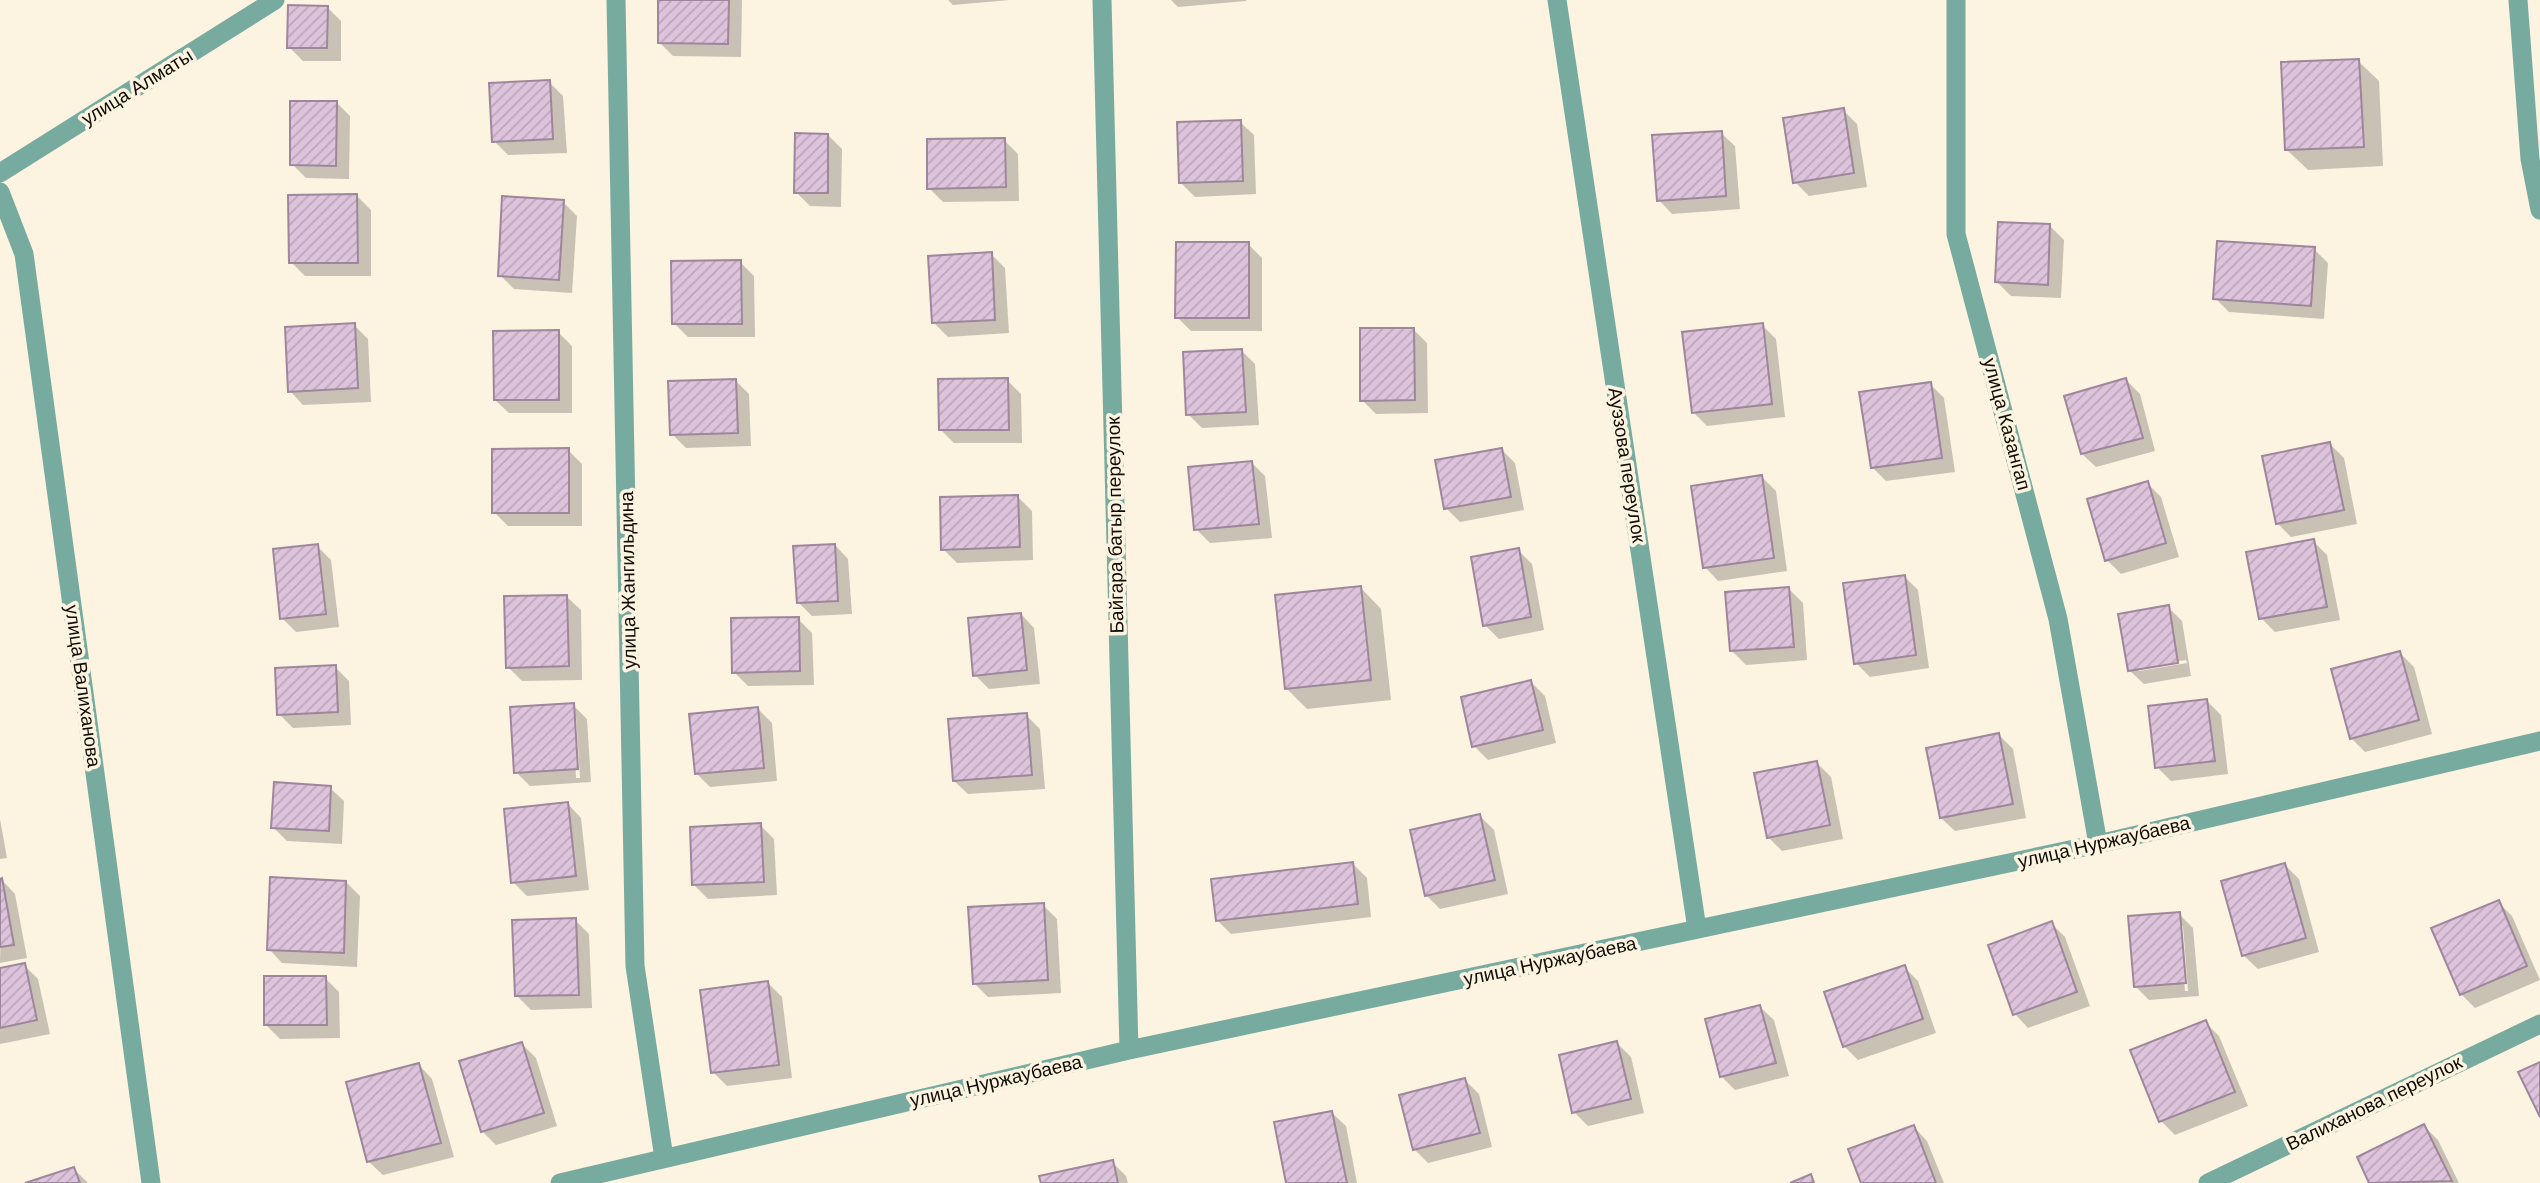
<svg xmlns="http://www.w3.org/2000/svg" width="2540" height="1183" viewBox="0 0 2540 1183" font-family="Arial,sans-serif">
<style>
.shadow{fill:#0003;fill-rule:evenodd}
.building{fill:url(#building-hatch);stroke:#9e869c;stroke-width:2}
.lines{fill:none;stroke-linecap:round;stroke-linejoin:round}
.minor{stroke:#77aba0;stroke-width:19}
.labels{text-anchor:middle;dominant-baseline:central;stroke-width:7;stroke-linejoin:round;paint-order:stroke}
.street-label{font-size:19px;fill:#110c03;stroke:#fcf3e1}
</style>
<defs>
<pattern id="building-hatch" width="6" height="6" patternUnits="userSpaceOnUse" patternTransform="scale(1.75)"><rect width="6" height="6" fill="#ddc3db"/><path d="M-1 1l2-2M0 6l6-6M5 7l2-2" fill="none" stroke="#bda6ba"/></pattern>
</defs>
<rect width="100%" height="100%" fill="#fcf3e1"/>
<path class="shadow" d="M660,0H742L741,57L673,56L659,42Z
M948,0H1010L953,5Z
M1171,0H1246V1L1178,7Z
M327,7L341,21V61H303L289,47Z
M2358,61L2379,81L2383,166L2308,170L2287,150Z
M549,82L563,96L567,153L508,155L494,141Z
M336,102L350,116L349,179L306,178L292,164Z
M1843,110L1857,124L1867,187L1809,196L1795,182Z
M1240,122L1254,135L1256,194L1195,197L1181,183Z
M1721,133L1735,146L1740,209L1672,214L1659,200Z
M828,135L842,149L841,207L810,206L796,192Z
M1004,140L1018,154L1019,201L943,202L929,188Z
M357,196L371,210V276H305L291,262Z
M563,202L577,216L572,293L514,289L500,275Z
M2050,226L2064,240L2061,298L2011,296L1997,282Z
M1248,244L1262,258V331H1191L1177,317Z
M2314,249L2328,263L2324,319L2229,312L2215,298Z
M991,254L1005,268L1009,333L948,337L934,323Z
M740,262L754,276L755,337H688L674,323Z
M354,325L368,339L371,402L303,405L290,391Z
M1762,325L1776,339L1785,417L1707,426L1693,412Z
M1413,329L1427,343L1428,413L1376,414L1362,400Z
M558,332L572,346V413H509L495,400Z
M1242,351L1255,364L1259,425L1202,428L1188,414Z
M735,380L749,394L751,446L686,448L672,434Z
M1007,380L1021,394L1022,443H954L940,429Z
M2126,380L2140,394L2155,451L2096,467L2082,454Z
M1930,384L1944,398L1955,472L1886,481L1872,467Z
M2330,444L2344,458L2357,524L2291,537L2277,523Z
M1501,449L1515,463L1524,510L1460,522L1446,508Z
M568,450L582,464V526H508L494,512Z
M1252,463L1265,476L1272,538L1210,543L1196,529Z
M1762,477L1776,491L1787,571L1718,581L1705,567Z
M2147,483L2161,497L2179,557L2121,574L2107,560Z
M1018,497L1032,511L1033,560L957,563L943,549Z
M2313,541L2327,555L2340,620L2275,632L2261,618Z
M835,545L848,559L852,614L812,616L798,602Z
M317,546L331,560L339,627L296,632L282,618Z
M1518,550L1532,564L1544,630L1499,639L1485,625Z
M1904,576L1918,590L1929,668L1870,677L1856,663Z
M1361,588L1381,609L1391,700L1307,709L1287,689Z
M1789,589L1803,603L1807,660L1746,665L1732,651Z
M567,597L581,610L582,680L522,681L508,667Z
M2168,607L2182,621L2191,676L2144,684L2130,671ZM2186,660L2187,663L2139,671V668Z
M1021,614L1034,628L1040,684L989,689L975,675Z
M798,619L812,633L814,685L748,686L734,672Z
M2400,653L2414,667L2432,734L2365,752L2351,738Z
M335,667L349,681L351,725L293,728L279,714Z
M1531,682L1545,696L1556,743L1488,760L1474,746Z
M2207,701L2221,715L2228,774L2171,781L2157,767Z
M573,705L587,719L591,782L530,786L516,772ZM573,717H576L580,778H576Z
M758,709L772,723L777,781L710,787L696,773Z
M1026,715L1040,729L1045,789L968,794L954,781Z
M1999,735L2013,749L2026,818L1955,831L1941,818Z
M1817,763L1831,777L1843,839L1782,851L1768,837Z
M330,788L344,801L342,844L287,841L273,827Z
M568,804L581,818L589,890L527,896L513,882Z
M1480,816L1494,830L1508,894L1440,909L1426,895Z
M0,819L7,858L0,859Z
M760,825L774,839L777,895L708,899L694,885Z
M1353,864L1367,878L1371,917L1231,934L1217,920Z
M2285,865L2299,879L2319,952L2258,969L2244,956L2223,882Z
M2,880L15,894L27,958L0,963Z
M346,882L360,896L357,967L282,963L269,949Z
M2498,902L2512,916L2540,980L2475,1008L2461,994Z
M1043,905L1057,919L1061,993L988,997L974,983Z
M2179,914L2193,928L2199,996L2149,1000L2135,986ZM2179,926H2183L2188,991H2185Z
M575,920L589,934L592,1008L531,1010L517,996Z
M2051,923L2065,937L2090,1006L2028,1028L2015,1014Z
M24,965L38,979L50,1034L0,1044V970Z
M1904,967L1918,981L1936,1033L1858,1060L1844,1046Z
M325,978L339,992L340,1038L280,1039L266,1025Z
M768,983L782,997L792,1078L727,1086L713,1072Z
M1760,1007L1774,1020L1789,1076L1735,1090L1721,1076Z
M2205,1022L2219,1036L2248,1106L2175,1135L2161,1121L2132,1051Z
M1617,1043L1631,1057L1644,1113L1588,1126L1574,1112Z
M522,1044L536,1058L557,1126L496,1145L482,1131Z
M419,1065L432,1079L454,1157L383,1175L369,1162L348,1084Z
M1465,1080L1479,1094L1492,1147L1428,1163L1415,1150Z
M1332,1113L1346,1126L1357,1183H1288Z
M2424,1126L2438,1140L2459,1183H2371L2359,1158Z
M1914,1127L1927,1141L1944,1183H1863Z
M1112,1162L1126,1176L1128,1183H1043Z
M74,1169L88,1183H30Z"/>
<path class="building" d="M658,0H729L728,44L658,43Z
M288,5L328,6L327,48H287Z
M2359,59L2364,147L2285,150L2281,62Z
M550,80L553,139L492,142L489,83Z
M290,101H337L336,166L290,165Z
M1844,108L1854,173L1793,183L1783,118Z
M1241,120L1243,181L1179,183L1177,122Z
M1722,131L1726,196L1657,201L1652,135Z
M795,133L828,134V193H794Z
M1005,138L1006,187L927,189V139Z
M357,194L358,263H289L288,195Z
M502,196L564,200L559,280L498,276Z
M1998,222L2050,224L2048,285L1995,282Z
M2217,241L2315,247L2311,306L2213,299Z
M1176,242H1249V318H1175Z
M992,252L995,320L932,323L928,256Z
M741,260L742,324H672L671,261Z
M355,323L358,388L288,392L285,327Z
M1763,323L1772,404L1692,413L1682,332Z
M1360,328H1414L1415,400L1360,401Z
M559,330V400H494L493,331Z
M1242,349L1246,412L1186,415L1183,352Z
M1008,378L1009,430H939L938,379Z
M2126,378L2143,438L2081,454L2064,396Z
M736,379L738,433L670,435L668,381Z
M1931,382L1942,458L1871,468L1859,392Z
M2330,442L2344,510L2276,524L2262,456Z
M569,448V513H492V449Z
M1502,448L1511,497L1444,509L1435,460Z
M1252,461L1259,524L1194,530L1188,467Z
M1762,475L1774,558L1703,568L1691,486Z
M2148,481L2166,543L2105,561L2087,499Z
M1018,495L1020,547L941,550L940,497Z
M2314,539L2327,607L2259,619L2246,552Z
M318,544L326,614L280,619L273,549Z
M835,544L838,601L797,603L793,546Z
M1519,548L1531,617L1483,626L1471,557Z
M1905,575L1916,655L1854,664L1843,583Z
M1361,586L1371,680L1285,689L1275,595Z
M1789,587L1794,647L1730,651L1725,592Z
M567,595L569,666L506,668L504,596Z
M2169,605L2178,663L2128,671L2118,614Z
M1021,613L1027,670L973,676L968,618Z
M799,617L800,671L732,673L731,618Z
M2400,651L2419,720L2350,739L2331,669Z
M336,665L338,712L277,715L275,668Z
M1531,680L1543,730L1472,747L1461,697Z
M2207,699L2215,761L2155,768L2148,706Z
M574,703L578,769L514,773L510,707Z
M758,707L764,768L695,774L689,714Z
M1027,713L1032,775L953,781L948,719Z
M1999,733L2013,804L1940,818L1926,748Z
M1817,761L1830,825L1767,838L1754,773Z
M274,782L331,786L329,831L271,828Z
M568,802L576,876L511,883L504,809Z
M1480,814L1495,880L1425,896L1410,830Z
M761,823L764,882L692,885L690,827Z
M1353,862L1358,904L1216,921L1211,879Z
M2285,863L2306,938L2242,956L2221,881Z
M270,877L346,881L344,953L267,950Z
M2,878L14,945L0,947V879Z
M2499,900L2527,966L2460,995L2431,928Z
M1044,903L1048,980L973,984L968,907Z
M2180,912L2186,983L2134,987L2128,916Z
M576,918L579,995L515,996L512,920Z
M2052,921L2077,992L2013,1015L1988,945Z
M25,963L37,1020L0,1028V968Z
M1905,965L1923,1019L1843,1047L1824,992Z
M264,976H326L327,1025H264Z
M768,981L779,1065L711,1073L700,990Z
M1760,1005L1776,1063L1720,1077L1705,1019Z
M2206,1020L2235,1092L2159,1122L2130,1050Z
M1617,1041L1631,1099L1572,1113L1559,1055Z
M522,1042L544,1113L481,1132L459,1061Z
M2540,1062V1117L2518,1072Z
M419,1063L441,1143L367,1162L346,1082Z
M1465,1078L1480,1133L1413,1150L1399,1095Z
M1332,1111L1347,1183H1286L1274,1122Z
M2424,1124L2452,1181L2369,1183L2357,1157Z
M1914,1125L1936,1183H1861L1848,1149Z
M1113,1160L1118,1183H1041L1039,1176Z
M74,1167L80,1183H25Z
M1811,1174L1814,1183H1790Z"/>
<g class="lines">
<path class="minor" d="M616,0L635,966L664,1158
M1102,0L1129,1050
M1557,0L1697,929
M1956,0V234L2058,619L2098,844
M2518,0L2530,159L2540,210
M0,173L275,0
M0,192L24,254L151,1183
M560,1183L1129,1050L2098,844L2540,741
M2208,1183L2540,1024"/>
</g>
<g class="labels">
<g class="street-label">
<text transform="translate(137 87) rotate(-32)">улица Алматы</text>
<text transform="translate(2007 424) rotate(75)">улица Казангап</text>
<text transform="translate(1627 465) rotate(81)">Ауэзова переулок</text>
<text transform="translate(1115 525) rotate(-91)">Байгара батыр переулок</text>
<text transform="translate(628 580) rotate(-91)">улица Жангильдина</text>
<text transform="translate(83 686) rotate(82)">улица Валиханова</text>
<text transform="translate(2104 842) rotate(-13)">улица Нуржаубаева</text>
<text transform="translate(1550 961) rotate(-12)">улица Нуржаубаева</text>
<text transform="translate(996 1081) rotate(-13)">улица Нуржаубаева</text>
<text transform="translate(2374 1103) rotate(-26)">Валиханова переулок</text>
</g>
</g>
</svg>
